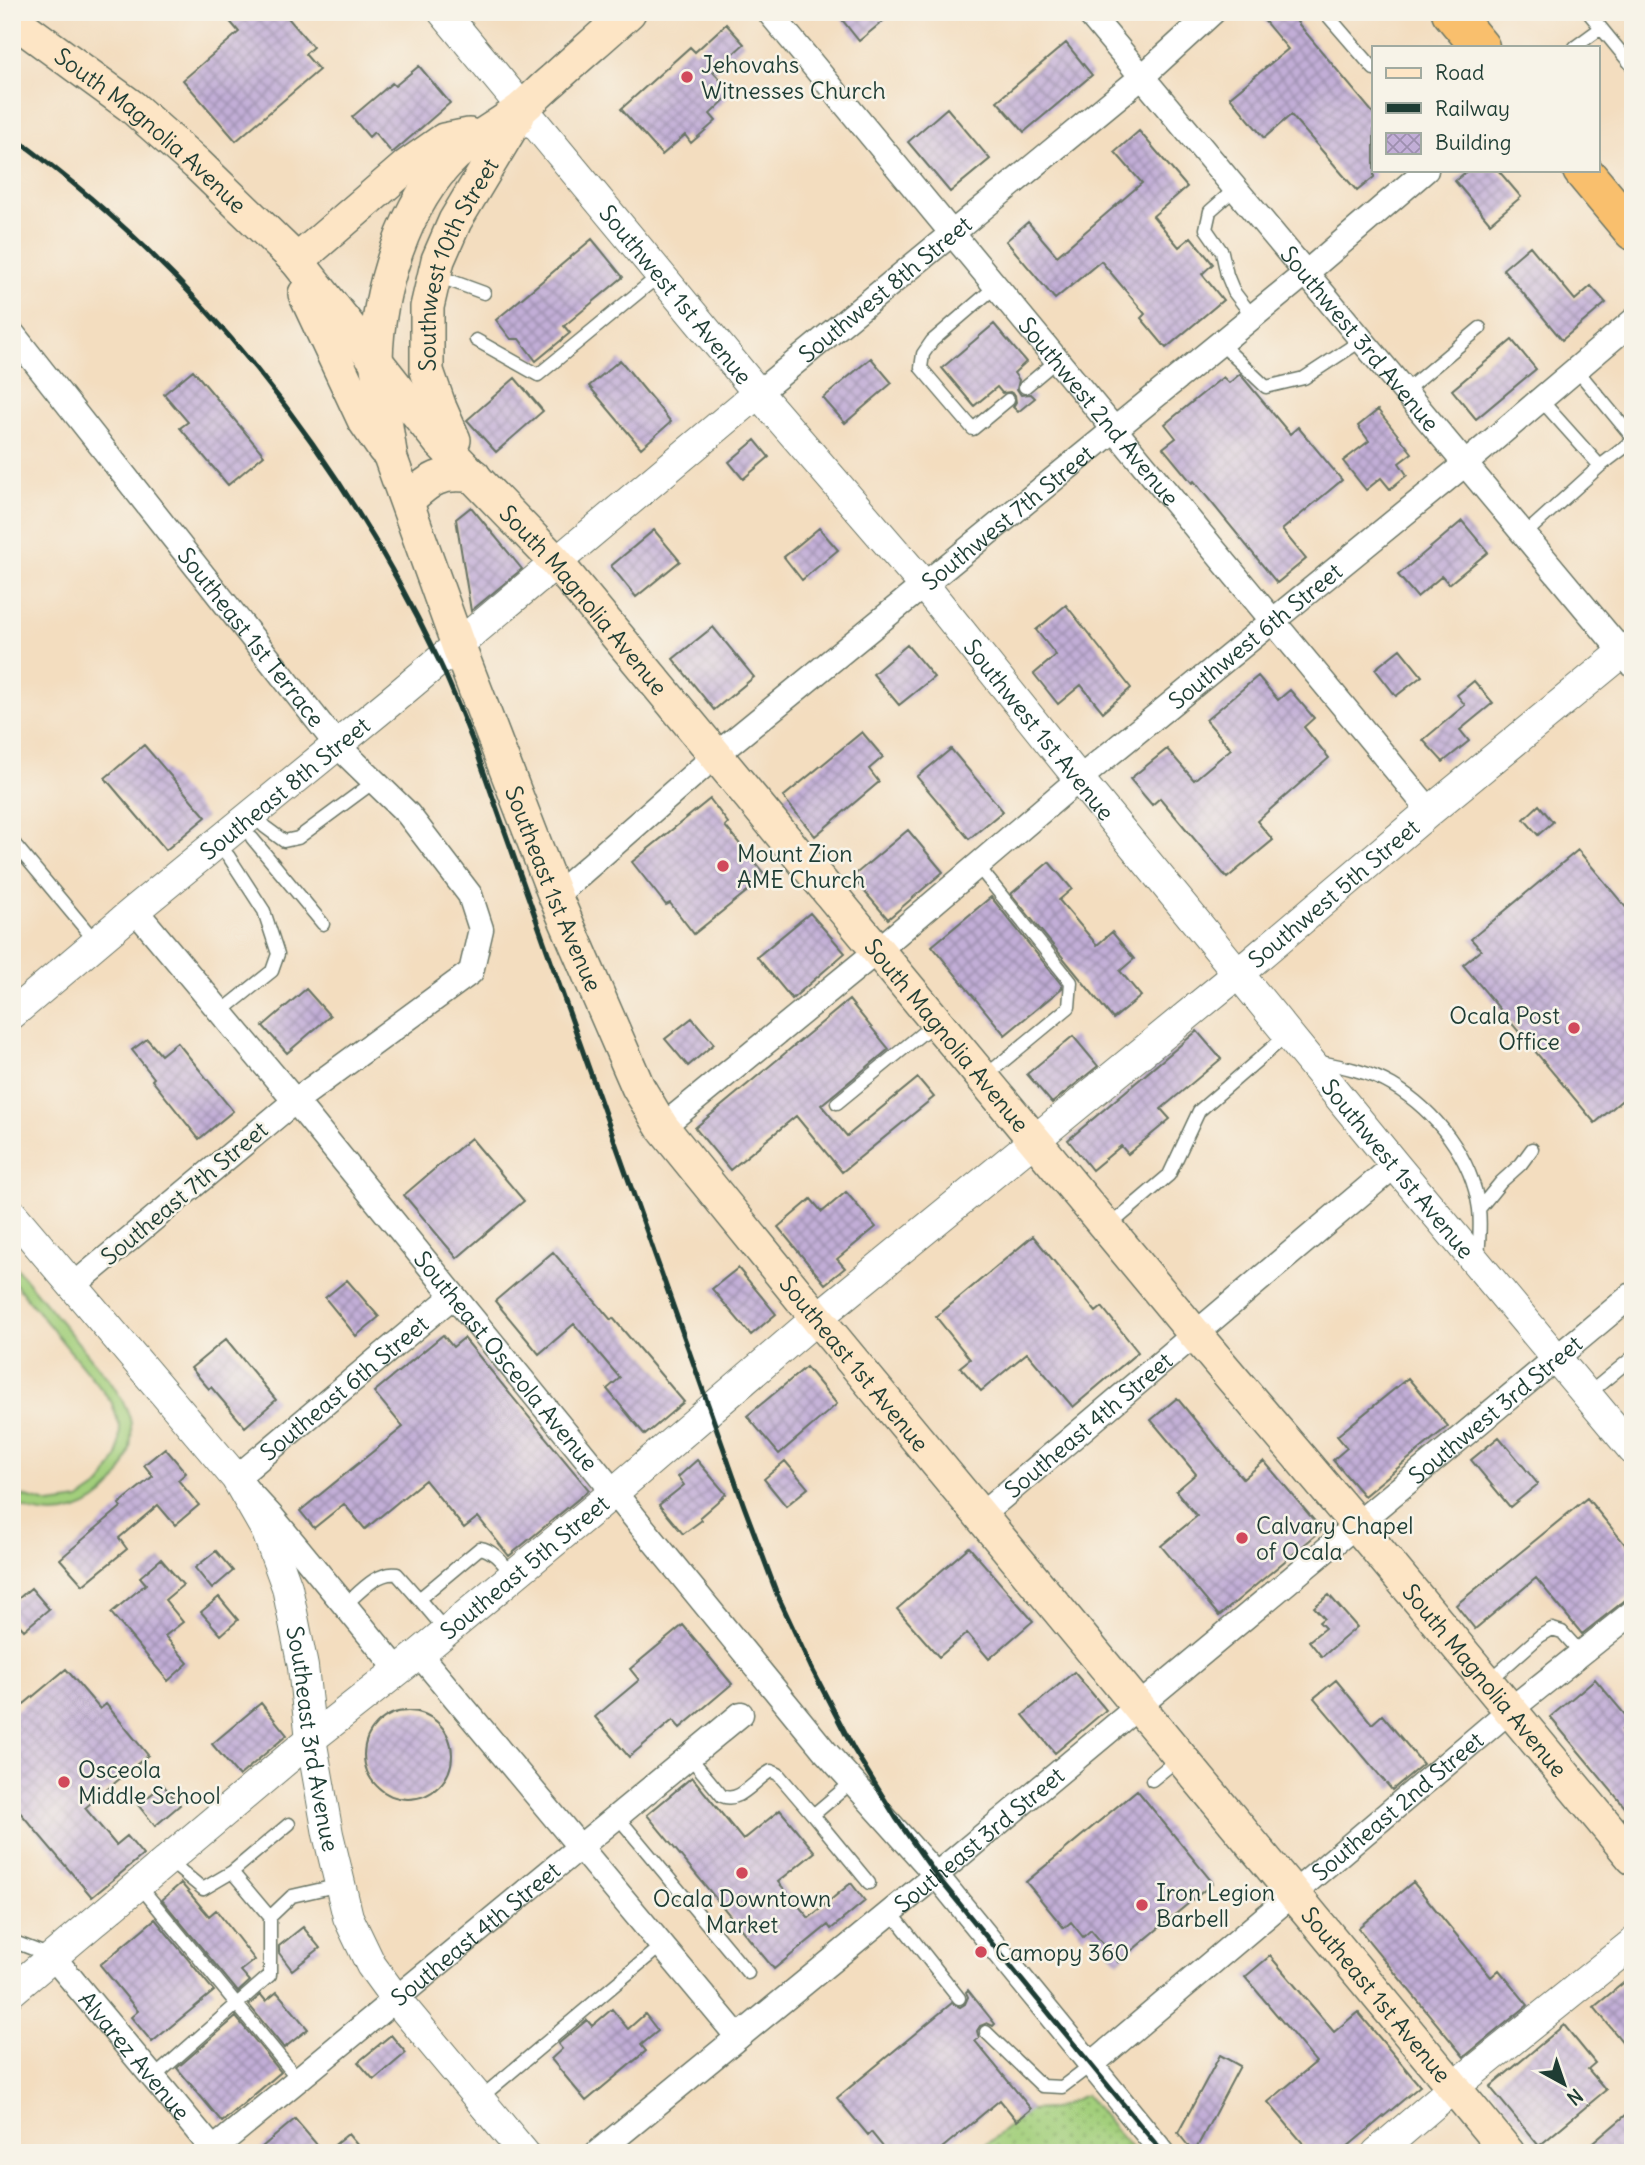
<svg xmlns="http://www.w3.org/2000/svg" width="1645" height="2165" viewBox="0 0 1645 2165" font-family="Delius,sans-serif">
<style>
.green{fill:#a3cf7c;stroke:#618658;stroke-width:2}
.park{fill:url(#park-dots);stroke:#618658;stroke-width:2}
.building{fill:url(#building-cross-hatch)}
.lines{fill:none;stroke-linecap:round;stroke-linejoin:round}
.service-casing{stroke:#697565;stroke-width:15}
.minor-casing{stroke:#697565;stroke-width:27}
.tertiary-casing{stroke:#697565;stroke-width:32}
.secondary-casing{stroke:#697565;stroke-width:36}
.trunk-casing{stroke:#697565;stroke-width:41}
.service{stroke:#fff;stroke-width:12}
.minor{stroke:#fff;stroke-width:24}
.tertiary{stroke:#fff;stroke-width:30}
.secondary{stroke:#fde5c5;stroke-width:33}
.trunk{stroke:#f9bf6d;stroke-width:38}
.rail{stroke:#1f3d34;stroke-width:5}
.poi-dot{fill:#d1495b;stroke:#f7f3e8;stroke-width:2.5}
.labels{text-anchor:middle;dominant-baseline:central;stroke-width:5;stroke-linejoin:round;paint-order:stroke}
.poi-label{font-size:23px;fill:#1f3d34;stroke:#f7f3e8;text-anchor:start}
.street-label{font-size:23px;fill:#1f3d34;stroke:#f7f3e8}
</style>
<defs>
<pattern id="park-dots" width="8" height="8" patternUnits="userSpaceOnUse" patternTransform="scale(1.75)"><rect width="8" height="8" fill="#a3cf7c"/><path d="M2 2h.1M6 6h.1" fill="none" stroke="#84a966" stroke-width="1.8" stroke-linecap="round"/></pattern>
<pattern id="building-cross-hatch" width="8" height="8" patternUnits="userSpaceOnUse" patternTransform="scale(1.75)"><rect width="8" height="8" fill="#c2aed7"/><path d="M0 0l8 8M0 8l8-8" fill="none" stroke="#9d8faf"/></pattern>
</defs>
<rect width="100%" height="100%" fill="#f7f3e8"/>
<filter id="ink" filterUnits="userSpaceOnUse"><feTurbulence type="fractalNoise" baseFrequency=".0143" numOctaves="2"/><feDisplacementMap in="SourceGraphic" scale="14" xChannelSelector="R" yChannelSelector="G"/><feConvolveMatrix kernelMatrix="1 2 1 2 8 2 1 2 1" color-interpolation-filters="sRGB"/></filter>
<filter id="wash" filterUnits="userSpaceOnUse"><feTurbulence type="fractalNoise" baseFrequency=".00686" numOctaves="4" result="noise"/><feDisplacementMap in="SourceGraphic" scale="28" xChannelSelector="R" yChannelSelector="G"/><feGaussianBlur stdDeviation="1.57" result="paint"/><feColorMatrix in="noise" values="0 0 0 0 0 0 0 0 0 0 0 0 0 0 0 0 0 1.4 0 .05"/><feComposite in="paint" operator="in"/></filter>
<g filter="url(#wash)">
<rect width="100%" height="100%" fill="#f3ddbf"/>
<path class="green" d="M12,1263L110,1381C118,1393 129,1409 131,1424C137,1490 69,1537 12,1502V1489L20,1495L50,1504L79,1500L101,1485L118,1456L120,1427L111,1401L12,1280Z"/>
<path class="park" d="M1086,2095L1135,2153H976L1029,2110L1053,2109Z"/>
<g id="blocks">
<path class="building" d="M222,12H283L313,47L305,54L319,70L236,141L183,80L239,32Z
M836,12H894L859,41Z
M1257,12H1308L1297,22L1374,114V177L1357,191L1291,115L1264,138L1230,97L1288,49Z
M726,24L744,44L713,72L732,93L710,114L716,121L691,143L685,135L662,155L621,109L690,47L695,52Z
M1066,43L1092,75L1024,132L997,101Z
M419,66L450,103L392,153L374,132L369,137L352,117L392,83L395,86Z
M947,108L990,159L950,192L908,142Z
M1139,131L1187,187L1153,216L1179,247L1191,237L1213,264L1202,274L1223,300L1166,348L1141,318L1145,314L1101,261L1055,299L1006,241L1028,222L1057,256L1142,183L1115,152Z
M1468,170H1498L1521,197L1490,223L1455,181Z
M592,239L623,277L564,326L570,333L536,361L519,339H511L496,320Z
M1530,246L1575,300L1591,286L1606,303L1562,340L1503,269Z
M994,324L1026,362L1014,373L1019,380L1017,389L1021,395L1031,394L1035,398L1018,412L1013,407L1016,402L1015,395L1010,392L1002,393L997,387L974,406L942,368Z
M1512,340L1536,369L1476,419L1452,390Z
M871,358L892,383L845,423L823,398Z
M620,360L671,422L641,448L589,386Z
M193,370L264,455L228,485L180,428L188,422L164,394Z
M1240,374L1290,434L1298,427L1342,480L1282,530L1306,559L1277,583L1194,481L1192,483L1163,448L1176,438L1165,424L1223,377L1229,383Z
M515,378L543,411L496,452L467,420Z
M1378,410L1412,453L1399,463L1407,475L1390,489L1381,478L1366,490L1343,461L1369,441L1358,426Z
M755,440L769,457L743,479L729,462Z
M471,507L522,569L471,611L456,519Z
M1462,521L1488,552L1449,584L1442,576L1417,597L1398,575Z
M819,528L838,550L802,580L784,557Z
M654,530L680,561L636,597L611,566Z
M1066,605L1131,688L1103,712L1081,685L1058,704L1034,674L1056,655L1036,630Z
M713,627L754,677L714,710L673,659Z
M907,645L934,677L899,705L873,674Z
M1400,649L1422,676L1396,696L1375,669Z
M1258,676L1278,700L1290,690L1314,718L1304,727L1329,758L1257,821L1273,840L1227,878L1160,798L1152,805L1130,779L1167,749L1194,780L1231,749L1206,720Z
M1474,681L1493,703L1460,730L1469,741L1443,762L1423,740L1465,705L1457,695Z
M862,732L883,757L869,769L879,782L815,836L783,797Z
M144,745L206,817L166,850L105,778Z
M951,749L1003,811L969,839L917,777Z
M710,799L728,823L725,826L766,876L694,934L670,903L666,905L632,862Z
M1539,805L1553,822L1538,835L1524,819Z
M908,830L943,872L888,919L852,877Z
M1578,850L1633,916V1091L1595,1123L1463,965L1481,950L1471,939Z
M1049,862L1072,889L1059,900L1097,945L1112,932L1134,959L1120,971L1141,996L1113,1019L1011,894Z
M991,897L1062,985V988L1005,1035L932,946Z
M810,913L845,953L792,999L757,957Z
M306,989L330,1016L287,1053L263,1026Z
M849,1000L889,1049L821,1105L847,1136L918,1078L934,1097L842,1172L796,1116L730,1170L695,1128Z
M692,1018L714,1044L688,1066L665,1039Z
M1197,1031L1221,1059L1161,1109L1170,1119L1128,1154L1121,1146L1092,1170L1068,1140Z
M1073,1036L1098,1066L1052,1103L1027,1074Z
M147,1039L161,1055L177,1042L233,1111L199,1139L152,1080L154,1078L132,1050Z
M471,1138L524,1201L457,1258L404,1195Z
M846,1192L876,1227L837,1259L845,1268L825,1284L778,1227L811,1199L822,1212Z
M1033,1236L1096,1312L1102,1307L1138,1352L1073,1407L1027,1353L981,1391L960,1367L970,1359L936,1317Z
M553,1252L611,1320L613,1318L684,1402L645,1435L607,1389L620,1378L574,1324L539,1354L495,1301Z
M738,1268L776,1314L751,1335L712,1289Z
M347,1280L379,1317L356,1336L325,1298Z
M443,1335L453,1347L464,1338L589,1490L509,1556L478,1517L464,1528L425,1480L365,1529L344,1504L314,1528L300,1511L403,1427L374,1392Z
M226,1339L276,1400L245,1427L211,1387L209,1389L191,1368Z
M806,1367L837,1404L779,1454L747,1416Z
M1408,1378L1448,1426L1364,1496L1333,1460L1347,1448L1337,1436Z
M1177,1398L1243,1479L1264,1461L1322,1530L1219,1616L1161,1546L1197,1516L1176,1491L1196,1474L1151,1420Z
M1499,1437L1538,1484L1510,1507L1471,1460Z
M165,1448L186,1473L178,1480L199,1505L175,1525L158,1505L119,1538L127,1549L83,1585L60,1559L121,1507L119,1504L153,1476L144,1465Z
M697,1460L726,1494L700,1517L702,1520L683,1534L659,1505L684,1485L678,1477Z
M785,1461L808,1488L786,1506L764,1479Z
M1587,1498L1633,1554V1594L1582,1634L1536,1578L1475,1629L1456,1605Z
M969,1547L1033,1621L989,1659L967,1633L939,1657L897,1609Z
M216,1551L233,1571L212,1589L195,1568Z
M161,1559L183,1585L165,1600L183,1622L165,1636L188,1663L168,1681L111,1613L146,1584L140,1577Z
M31,1588L49,1609L24,1630L12,1617V1604Z
M1329,1595L1357,1627L1322,1657L1309,1641L1325,1628L1319,1622L1324,1618L1314,1607Z
M219,1597L238,1620L221,1635L201,1612Z
M683,1625L732,1684L680,1728L673,1720L629,1757L595,1717L639,1680L630,1669Z
M66,1669L100,1709L106,1704L148,1755L85,1808L116,1845L127,1836L143,1855L92,1897L12,1803V1714Z
M1074,1672L1106,1710L1055,1753L1023,1715Z
M1595,1679L1632,1723L1622,1730L1633,1743V1817L1550,1717Z
M1336,1680L1372,1724L1382,1715L1423,1764L1392,1790L1314,1698Z
M261,1703L287,1735L239,1776L212,1744Z
M364 1755a44 44 0 1 1 88 0a44 44 0 1 1-88 0Z
M692,1777L743,1840L780,1810L815,1852L778,1882L809,1918L851,1883L865,1901L831,1929L828,1925L774,1969L647,1815Z
M163,1785L180,1805L155,1826L138,1805Z
M1137,1790L1213,1883L1118,1962L1091,1930L1083,1937L1071,1922L1064,1928L1026,1882Z
M1413,1882L1491,1977L1499,1970L1528,2005L1464,2057L1358,1928Z
M181,1883L209,1916L216,1910L255,1960L241,1971L250,1981L238,1992L162,1900Z
M155,1919L214,1991L152,2042L131,2017L138,2011L100,1965Z
M303,1927L320,1948L292,1970L279,1953V1946Z
M1270,1956L1334,2032L1358,2012L1420,2086L1340,2153H1311L1268,2102L1316,2062L1245,1977Z
M1633,1975V2055L1594,2007Z
M968,1990L995,2024L993,2026L987,2023L980,2026L977,2031L979,2038L975,2041L1031,2109L1017,2121L1000,2100L936,2153H888L871,2132L868,2135L837,2098L952,2003L960,2007L965,2004L968,1997L966,1992Z
M277,1992L308,2029L284,2048L249,2005L261,1995L266,2001Z
M612,2009L628,2029L645,2014L658,2031L641,2045L646,2051L586,2101L551,2059L562,2049L558,2044L587,2020L592,2026Z
M236,2017L281,2072L222,2122L177,2068Z
M1564,2025L1595,2063L1588,2069L1606,2090L1539,2146L1490,2087Z
M391,2035L406,2053L374,2080L358,2062Z
M1220,2055L1240,2066L1194,2153L1178,2133Z
M1633,2109V2153H1581Z
M295,2119L324,2153H255Z
M348,2134L364,2153H325Z"/>
</g>
</g>
<g filter="url(#ink)">
<use href="#blocks" fill-opacity="0" stroke="#697565" stroke-width="2"/>
<g class="lines">
<g class="service-casing">
<path id="service" d="M1334,12L1329,17L1374,69
M1588,12L1633,67
M1575,47L1601,28
M1236,188L1210,211L1206,229L1222,252L1227,275L1234,292L1253,317
M435,275L484,293
M995,287L932,341L923,354L921,368L973,429L1008,400
M476,340L538,375L661,274
M1221,344L1266,387L1304,378L1362,340
M1576,369L1633,438
M1025,387L1056,361
M1405,391L1480,328
M1540,399L1600,466
M1524,535L1600,466L1633,441
M253,815L265,827L284,841L298,838L375,781
M252,838L323,924
M12,841L96,942
M217,843L229,857L264,911L278,954L272,971L221,1012
M977,865L1071,982L1069,1007L983,1078
M1315,1061C1341,1066 1370,1072 1392,1085C1436,1111 1472,1158 1479,1209C1481,1225 1479,1242 1478,1258
M837,1103L936,1022
M1479,1209L1501,1182L1521,1164L1532,1149
M1108,1227L1169,1175L1199,1111L1288,1034
M1587,1395L1633,1357
M419,1599L446,1631
M345,1605C359,1593 377,1571 397,1574L419,1599L480,1548C494,1550 504,1565 513,1575
M1488,1682L1540,1636L1552,1629L1562,1632L1581,1653
M689,1756L722,1796C740,1804 755,1779 771,1771L778,1774L813,1815
M1152,1780L1179,1758
M852,1782L813,1815L869,1883
M617,1816L748,1973
M168,1860L203,1889L232,1872
M139,1885L298,2079
M891,1912L959,1998
M270,1917L232,1872L289,1824
M12,1941L51,1956
M986,2032L1042,2086L1062,2087L1091,2065
M153,2078L270,1975V1917L292,1896L340,1885
M479,2099L662,1945"/>
</g>
<g class="minor-casing">
<g id="minor">
<path id="s1" d="M769,12L1430,811"/>
<path id="s2" d="M1088,12L1633,665"/>
<path id="s3" d="M12,333L337,745L408,814L470,895L481,929L471,972L295,1101L74,1285"/>
<path id="s4" d="M758,393L1143,76L1213,12"/>
<path id="s5" d="M555,896L716,755L1306,273L1426,170"/>
<path id="s6" d="M135,910L295,1101L824,1750L936,1875L1163,2153"/>
<path id="s7" d="M662,1127L877,951L1079,779L1465,464L1633,321"/>
<path id="s8" d="M981,1515L1395,1165"/>
<path d="M419,1654L738,2037"/>
<path id="s9" d="M398,1670L273,1518L236,1478L453,1296"/>
<path id="s10" d="M53,1957L216,2153"/>
<path id="s11" d="M1091,2065L1510,1710L1633,1612"/>
<path id="s12" d="M209,2153L741,1714"/>
<path id="s13" d="M597,2153L936,1875L1633,1294"/>
</g>
</g>
<g class="tertiary-casing">
<g id="tertiary">
<path id="s14" d="M443,12L758,393L923,584L1079,779L1395,1165L1633,1450"/>
<path id="s15" d="M12,1014L135,910L391,701L758,393"/>
<path id="s16" d="M12,1214L236,1478L267,1532L287,1587L303,1667L311,1739L328,1834L348,1917L371,1965L395,1998L524,2153"/>
<path id="s17" d="M12,1991L311,1739L419,1654L613,1493L817,1318L1239,973L1430,811L1633,644"/>
<path d="M1377,2153L1454,2087L1633,1943"/>
</g>
</g>
<g class="secondary-casing">
<g id="secondary">
<path id="s18" d="M629,12C604,35 578,57 553,80C542,89 532,100 521,109C500,125 475,138 455,155C404,202 377,294 376,361L391,459L458,645L555,896L638,1087L662,1127L817,1318L1508,2153"/>
<path id="s19" d="M12,19L131,106L197,164L297,261L439,441L556,562L1194,1333L1356,1524L1633,1858"/>
<path d="M297,261L407,166L444,140L469,135"/>
<path d="M305,294L364,420L384,449"/>
<path id="s20" d="M454,440L440,408L427,371V307L438,260L455,221L518,116"/>
<path d="M407,501C430,479 441,471 474,476"/>
</g>
</g>
<g class="trunk-casing">
<path id="trunk" d="M1451,12L1480,47
M1582,170L1633,231"/>
</g>
<use href="#service" class="service"/>
<use href="#minor" class="minor"/>
<use href="#tertiary" class="tertiary"/>
<use href="#secondary" class="secondary"/>
<use href="#trunk" class="trunk"/>
<path class="rail" d="M12,136C197,270 340,453 438,659C452,687 463,718 475,747L744,1506L777,1594L811,1667L853,1748L896,1818L936,1875L1163,2153"/>
</g>
</g>
<g class="poi-dot">
<circle cx="687" cy="77" r="7"/>
<circle cx="723" cy="866" r="7"/>
<circle cx="1574" cy="1028" r="7"/>
<circle cx="1242" cy="1538" r="7"/>
<circle cx="64" cy="1782" r="7"/>
<circle cx="742" cy="1873" r="7"/>
<circle cx="1142" cy="1905" r="7"/>
<circle cx="981" cy="1952" r="7"/>
</g>
<g class="labels">
<g class="poi-label">
<text x="701" y="64">Jehovahs<tspan x="701" dy="26">Witnesses Church</tspan></text>
<text x="737" y="853">Mount Zion<tspan x="737" dy="26">AME Church</tspan></text>
<text x="1560" y="1015" text-anchor="end">Ocala Post<tspan x="1560" dy="26">Office</tspan></text>
<text x="1256" y="1525">Calvary Chapel<tspan x="1256" dy="26">of Ocala</tspan></text>
<text x="78" y="1769">Osceola<tspan x="78" dy="26">Middle School</tspan></text>
<text x="1156" y="1892">Iron Legion<tspan x="1156" dy="26">Barbell</tspan></text>
<text x="742" y="1898" text-anchor="middle">Ocala Downtown<tspan x="742" dy="26">Market</tspan></text>
<text x="995" y="1952">Camopy 360</text>
</g>
<g class="street-label">
<text stroke="none"><textPath href="#s19" startOffset="178">South Magnolia Avenue</textPath></text>
<text stroke="none"><textPath href="#s20" startOffset="187">Southwest 10th Street</textPath></text>
<text stroke="none"><textPath href="#s4" startOffset="164">Southwest 8th Street</textPath></text>
<text stroke="none"><textPath href="#s14" startOffset="366">Southwest 1st Avenue</textPath></text>
<text stroke="none"><textPath href="#s2" startOffset="425">Southwest 3rd Avenue</textPath></text>
<text stroke="none"><textPath href="#s1" startOffset="518">Southwest 2nd Avenue</textPath></text>
<text stroke="none"><textPath href="#s5" startOffset="590">Southwest 7th Street</textPath></text>
<text stroke="none"><textPath href="#s19" startOffset="819">South Magnolia Avenue</textPath></text>
<text stroke="none"><textPath href="#s3" startOffset="387">Southeast 1st Terrace</textPath></text>
<text stroke="none"><textPath href="#s7" startOffset="770">Southwest 6th Street</textPath></text>
<text stroke="none"><textPath href="#s14" startOffset="933">Southwest 1st Avenue</textPath></text>
<text stroke="none"><textPath href="#s15" startOffset="354">Southeast 8th Street</textPath></text>
<text stroke="none"><textPath href="#s18" startOffset="1010">Southeast 1st Avenue</textPath></text>
<text stroke="none"><textPath href="#s17" startOffset="1718">Southwest 5th Street</textPath></text>
<text stroke="none"><textPath href="#s19" startOffset="1386">South Magnolia Avenue</textPath></text>
<text stroke="none"><textPath href="#s14" startOffset="1500">Southwest 1st Avenue</textPath></text>
<text transform="translate(184 1193) rotate(-40)">Southeast 7th Street</text>
<text stroke="none"><textPath href="#s6" startOffset="584">Southeast Osceola Avenue</textPath></text>
<text stroke="none"><textPath href="#s18" startOffset="1577">Southeast 1st Avenue</textPath></text>
<text stroke="none"><textPath href="#s9" startOffset="392">Southeast 6th Street</textPath></text>
<text stroke="none"><textPath href="#s13" startOffset="1166">Southwest 3rd Street</textPath></text>
<text stroke="none"><textPath href="#s8" startOffset="140">Southeast 4th Street</textPath></text>
<text stroke="none"><textPath href="#s17" startOffset="665">Southeast 5th Street</textPath></text>
<text stroke="none"><textPath href="#s19" startOffset="2226">South Magnolia Avenue</textPath></text>
<text stroke="none"><textPath href="#s16" startOffset="621">Southeast 3rd Avenue</textPath></text>
<text stroke="none"><textPath href="#s11" startOffset="401">Southeast 2nd Street</textPath></text>
<text stroke="none"><textPath href="#s13" startOffset="494">Southeast 3rd Street</textPath></text>
<text stroke="none"><textPath href="#s12" startOffset="345">Southeast 4th Street</textPath></text>
<text stroke="none"><textPath href="#s18" startOffset="2396">Southeast 1st Avenue</textPath></text>
<text stroke="none"><textPath href="#s10" startOffset="128">Alvarez Avenue</textPath></text>
</g>
</g>
<rect width="1645" height="2165" fill="none" stroke="#f7f3e8" stroke-width="42"/>
<rect x="1372" y="46" width="228" height="126" fill="#f7f3e8" stroke="#a1aaa0" stroke-width="2"/>
<rect x="1386" y="68" width="35" height="10" fill="#fde5c5" stroke="#a1aaa0" stroke-width="2"/>
<text x="1435" y="80" font-size="21" fill="#1f3d34">Road</text>
<rect x="1386" y="103" width="35" height="10" fill="#1f3d34" stroke="#a1aaa0" stroke-width="2"/>
<text x="1435" y="116" font-size="21" fill="#1f3d34">Railway</text>
<rect x="1386" y="133" width="35" height="21" fill="url(#building-cross-hatch)" stroke="#a1aaa0" stroke-width="2"/>
<text x="1435" y="150" font-size="21" fill="#1f3d34">Building</text>
<g transform="translate(1564 2084) rotate(140)" stroke="#f7f3e8" stroke-width="5" paint-order="stroke">
<path d="M0-5L12 26L0 18L-12 26Z" fill="#1f3d34"/>
<text y="-10" font-size="19" font-weight="bold" text-anchor="middle" fill="#1f3d34">N</text>
</g>
</svg>
